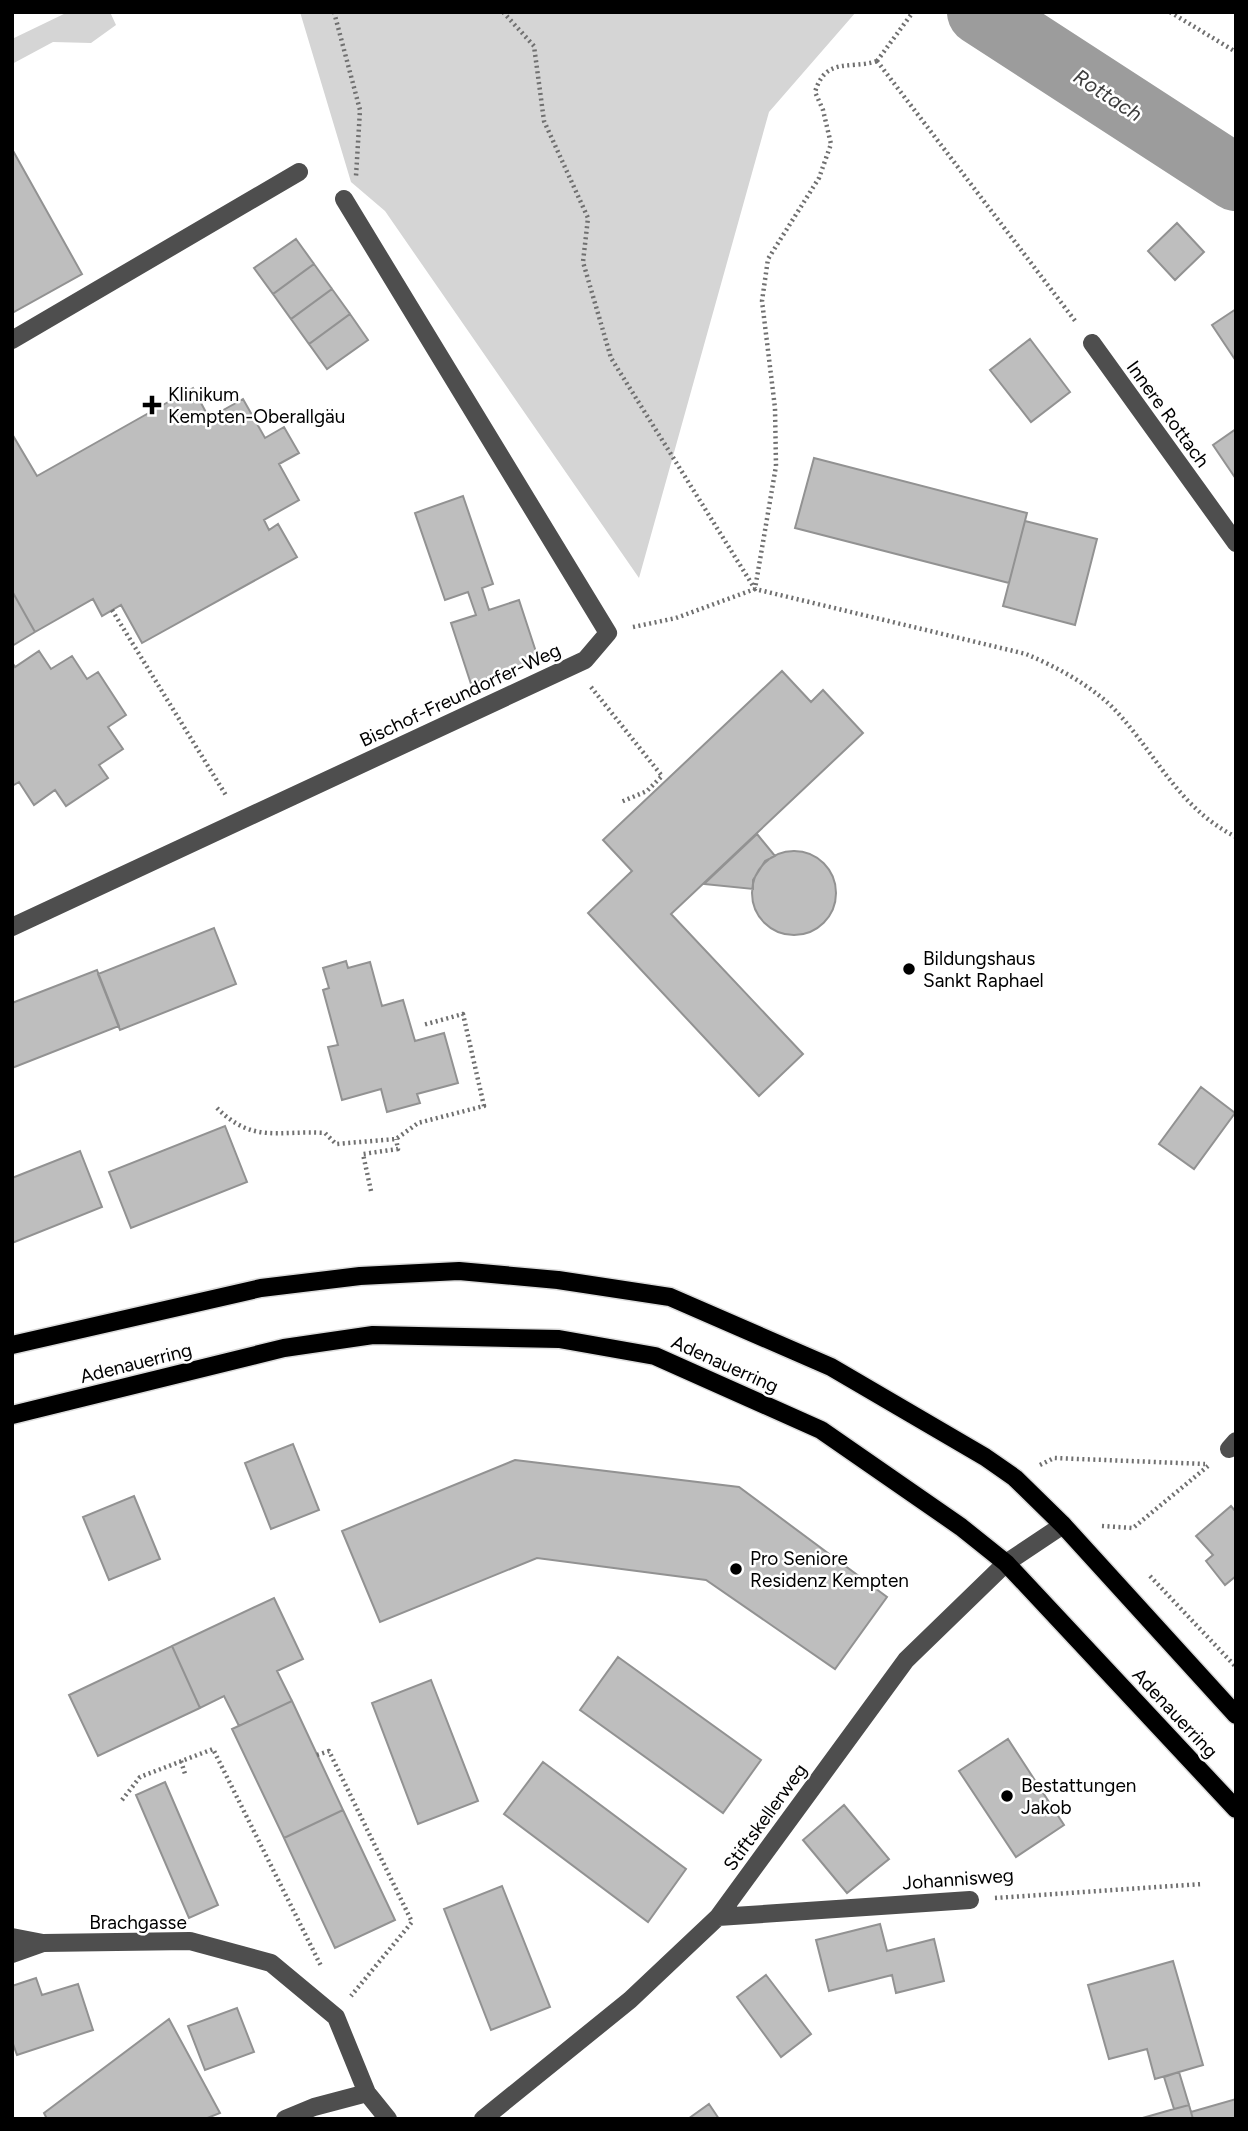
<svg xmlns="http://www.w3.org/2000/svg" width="1248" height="2131" viewBox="0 0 1248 2131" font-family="Figtree,sans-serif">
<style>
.green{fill:#d5d5d5}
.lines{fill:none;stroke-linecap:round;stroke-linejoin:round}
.river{stroke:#9c9c9c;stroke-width:66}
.building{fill:#bebebe;stroke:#929292;stroke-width:2}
.major-casing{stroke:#dbdbdb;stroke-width:21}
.path{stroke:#707070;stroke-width:4.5;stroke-dasharray:2 3.5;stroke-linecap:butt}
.minor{stroke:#4e4e4e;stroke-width:18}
.major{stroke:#000;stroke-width:18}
.poi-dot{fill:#000;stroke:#fff;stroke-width:2.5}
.labels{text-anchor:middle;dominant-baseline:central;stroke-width:5;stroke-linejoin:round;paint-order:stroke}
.poi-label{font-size:19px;fill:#000;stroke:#fff;text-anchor:start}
.street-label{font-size:19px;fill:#000;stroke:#fff}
.water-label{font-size:21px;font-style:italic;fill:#3d3d3d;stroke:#fff}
</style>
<rect width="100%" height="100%" fill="#fff"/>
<path class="green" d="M68,12H110L116,25L91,43L53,42L12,64V39Z
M300,12H856L769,112L639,578L385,211L351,182Z"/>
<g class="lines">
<path class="river" d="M980,12L1236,178"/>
</g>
<path class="building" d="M12,149L82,274L12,313Z
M1177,223L1204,252L1175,280L1148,251Z
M296,239L314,264L273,294L254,268Z
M314,264L332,289L291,319L273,294Z
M332,289L350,314L309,344L291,319Z
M1236,309V361L1212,325Z
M350,314L368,340L327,369L309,344Z
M1030,339L1070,392L1031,422L990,370Z
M193,388L209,418L243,399L265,438L284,427L299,453L279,464L299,500L264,520L269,530L278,524L297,557L142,643L121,605L102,616L93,599L35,632L12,591V434L37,476Z
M1236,429V479L1213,445Z
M814,458L1027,513L1009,583L795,528Z
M463,496L493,584L482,588L489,610L519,600L539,661L471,684L451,623L476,615L468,592L445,600L415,513Z
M1025,521L1097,539L1075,625L1003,606Z
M12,591L35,632L12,646Z
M39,651L51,669L72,656L87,679L98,672L126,715L108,727L123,749L99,765L108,778L66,806L55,790L34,805L19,782L12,786V662L15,667Z
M782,671L811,702L823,690L863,733L671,914L803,1054L759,1096L588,913L632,871L603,840Z
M757,834L775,856L765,861L753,880V889L704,884Z
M752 893a42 42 0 1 1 84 0a42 42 0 1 1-84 0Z
M214,928L236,984L120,1030L98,974Z
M346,961L348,968L370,962L382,1006L403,1000L415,1041L444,1033L458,1083L417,1094L420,1103L387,1112L381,1089L342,1100L328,1047L338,1045L323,990L329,988L323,968Z
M97,970L119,1026L12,1068V1003Z
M1201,1087L1235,1113L1194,1169L1159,1144Z
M225,1126L247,1182L131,1228L109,1172Z
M80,1151L102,1207L12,1243V1178Z
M293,1444L319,1510L271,1529L245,1463Z
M515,1460L739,1487L887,1597L835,1669L706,1580L537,1558L380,1622L342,1531Z
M134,1496L160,1559L109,1580L83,1517Z
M1231,1506L1236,1512V1576L1225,1585L1206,1561L1213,1555L1196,1536Z
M274,1598L303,1659L277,1671L292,1701L239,1726L224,1696L200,1708L172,1646Z
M172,1646L200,1708L98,1756L69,1695Z
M618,1657L761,1760L723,1813L580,1710Z
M431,1680L478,1801L418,1824L372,1703Z
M292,1701L343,1810L284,1838L232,1729Z
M1008,1739L1064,1825L1016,1857L959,1771Z
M543,1762L686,1869L648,1922L504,1814Z
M165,1782L218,1905L189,1918L136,1795Z
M844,1805L889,1859L847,1893L803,1840Z
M343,1810L395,1920L335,1948L284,1838Z
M502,1886L550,2007L491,2030L444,1909Z
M880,1924L887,1951L934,1939L944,1981L896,1993L892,1975L829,1991L816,1940Z
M1173,1961L1203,2065L1155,2079L1147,2049L1109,2059L1088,1985Z
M766,1975L811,2034L781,2057L737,1997Z
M36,1978L42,1995L78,1984L93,2030L17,2055L12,2041V1986Z
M237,2008L254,2052L205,2070L188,2026Z
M169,2019L220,2113L205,2119H47L44,2113Z
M1179,2072L1189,2105L1174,2109L1164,2077Z
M1236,2099V2119H1193L1191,2112Z
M709,2104L719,2119H688Z
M1189,2105L1193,2119H1139L1174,2109Z"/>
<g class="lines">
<g class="major-casing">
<path id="major" d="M12,1345L261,1288L360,1276L459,1271L558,1280L670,1297L831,1367L985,1457L1015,1478L1063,1525L1236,1715
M12,1415L284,1348L373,1335L559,1339L655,1356L821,1430L961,1527L1006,1563L1236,1809"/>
</g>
<path class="path" d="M334,12L360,110L356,176
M503,12L534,46L544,121L588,218L583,262L611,358L755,589L1026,654C1057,667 1094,687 1117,712C1158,757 1179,808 1236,837
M1170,12L1236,52
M877,61L1076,322
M877,61L913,12
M112,610L227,797
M633,627L676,618L755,589L776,466L775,408L762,301L768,259L819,178L831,144L823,110L815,92C826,56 850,70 877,61
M591,687L662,776L647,791L621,802
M217,1108C253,1144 278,1130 325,1133L336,1144L396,1139L418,1123L484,1106L463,1014L423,1025
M371,1191L363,1154L398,1149L396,1139
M1040,1465L1054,1458L1205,1464
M1102,1526L1133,1528L1208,1466
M1150,1576L1236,1667
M317,1755L329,1751L412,1922L351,1996
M181,1761L185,1774
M122,1800L140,1777L213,1749L321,1966
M995,1898L1202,1884"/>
<path class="minor" d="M12,340L299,172
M1092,343L1236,543
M12,927L585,660L608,633L344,199
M1229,1449L1236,1441
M718,1917L970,1900
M12,1937L43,1943L190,1941L271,1963L336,2017L367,2093L388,2119
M12,1954L43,1943
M285,2119L314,2107L367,2093
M483,2119L630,2000L718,1917L906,1660L1006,1563L1063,1525"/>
<use href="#major" class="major"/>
</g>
<g class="poi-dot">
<path d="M148.5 394.5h7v7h7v7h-7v7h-7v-7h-7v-7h7z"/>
<circle cx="909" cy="969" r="7"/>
<circle cx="736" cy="1569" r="7"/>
<circle cx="1007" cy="1796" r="7"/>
</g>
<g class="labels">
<g class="poi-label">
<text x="168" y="394">Klinikum<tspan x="168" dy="22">Kempten-Oberallgäu</tspan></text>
<text x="923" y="958">Bildungshaus<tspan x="923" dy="22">Sankt Raphael</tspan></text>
<text x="750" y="1558">Pro Seniore<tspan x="750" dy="22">Residenz Kempten</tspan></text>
<text x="1021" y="1785">Bestattungen<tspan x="1021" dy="22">Jakob</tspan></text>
</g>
<g class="street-label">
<text transform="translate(1168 414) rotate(54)">Innere Rottach</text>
<text transform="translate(460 695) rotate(-25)">Bischof-Freundorfer-Weg</text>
<text transform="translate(136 1363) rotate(-14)">Adenauerring</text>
<text transform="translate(725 1364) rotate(24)">Adenauerring</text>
<text transform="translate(1175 1713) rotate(47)">Adenauerring</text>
<text transform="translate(765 1817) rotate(-54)">Stiftskellerweg</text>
<text transform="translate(958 1879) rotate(-4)">Johannisweg</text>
<text x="138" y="1922">Brachgasse</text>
</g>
<g class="water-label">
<text transform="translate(1108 95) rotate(33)">Rottach</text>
</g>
</g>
<rect width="1248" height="2131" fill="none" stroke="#000000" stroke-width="28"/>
</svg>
